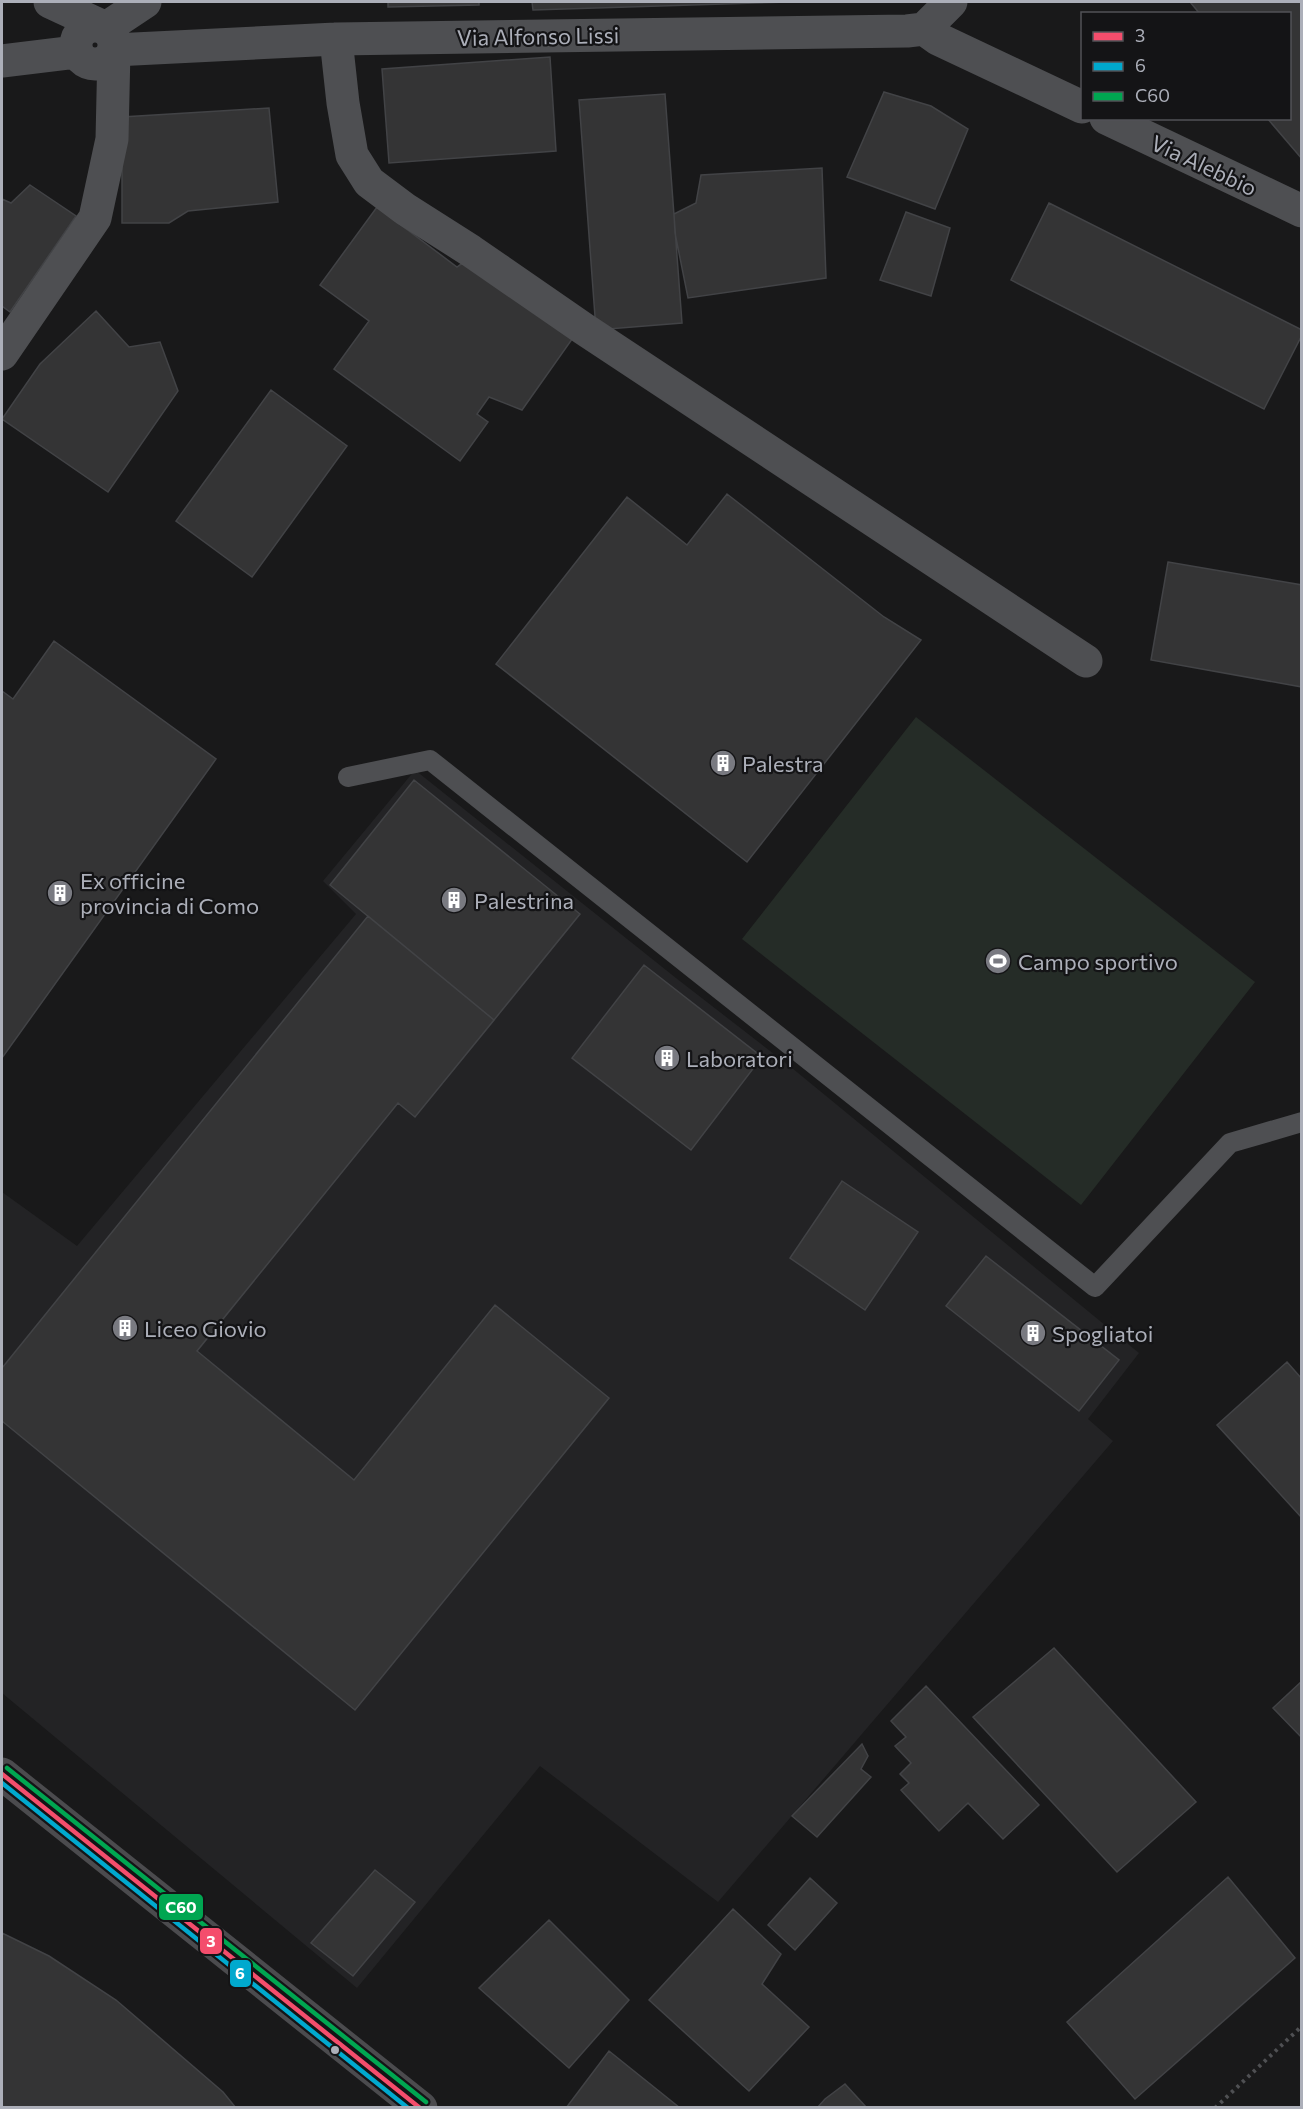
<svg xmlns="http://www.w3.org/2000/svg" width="1303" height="2109" viewBox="0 0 1303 2109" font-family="Commissioner,sans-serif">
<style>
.built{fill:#232325}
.green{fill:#252c27}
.building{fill:#343435;stroke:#424346;stroke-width:1.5}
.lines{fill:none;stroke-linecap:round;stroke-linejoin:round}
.path{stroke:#4f5053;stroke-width:4;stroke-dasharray:3 4.5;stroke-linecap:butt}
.lane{stroke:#4e4f52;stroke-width:20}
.street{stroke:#4e4f52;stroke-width:33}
.primary{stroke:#4b4b4e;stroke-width:33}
.bus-1-casing{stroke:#141416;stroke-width:9}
.bus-2-casing{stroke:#141416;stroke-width:9}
.bus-3-casing{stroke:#141416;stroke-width:9}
.bus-1{stroke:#f44d6c;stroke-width:4.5}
.bus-2{stroke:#00a9ce;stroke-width:4.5}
.bus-3{stroke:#00a651;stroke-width:4.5}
.bus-dot{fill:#acafb9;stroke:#141416;stroke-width:2}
.labels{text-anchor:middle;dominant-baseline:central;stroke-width:4.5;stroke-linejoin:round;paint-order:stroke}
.street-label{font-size:22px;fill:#acafb9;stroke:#141416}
.poi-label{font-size:22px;fill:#acafb9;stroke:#141416;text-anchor:start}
.line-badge{stroke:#141416;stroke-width:2}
.badge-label{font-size:16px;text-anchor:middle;font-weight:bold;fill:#fff}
</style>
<rect width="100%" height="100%" fill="#19191a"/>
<path class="built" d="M415,770L676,978L792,1068L1139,1353L1088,1419L1113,1441L718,1902L540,1766L357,1988L2,1693V1192L77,1246L356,914L323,881Z"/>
<path class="green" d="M916,717L1255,982L1081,1205L742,939Z"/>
<path class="building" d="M388,2H479V5L388,7Z
M532,2H789L533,10Z
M1190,2H1302V159L1267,118H1290V14H1200Z
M550,57L556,151L389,163L382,69Z
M884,92L931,106L968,129L935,209L847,177Z
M665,94L682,323L596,330L579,100Z
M269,108L278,202L188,211L169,223H122V117Z
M822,168L826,278L688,298L675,233L674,214L696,203L701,175Z
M30,185L76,216L10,312L2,306V199L11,203Z
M1049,203L1302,330V335L1264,409L1011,280Z
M377,207L457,267L468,259L575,335L522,410L489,397L477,414L488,422L460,461L334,369L369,321L320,285Z
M906,212L950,228L931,296L880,280Z
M96,311L129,347L160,342L178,391L108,492L2,419L40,364Z
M271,390L347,446L252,577L176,521Z
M727,494L884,617L921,640L747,862L496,664L627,497L687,545Z
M1168,562L1302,585V687L1151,660Z
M54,641L216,759L2,1058V691L13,699Z
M414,780L580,914L494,1020L330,885Z
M368,916L494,1020L415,1117L398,1103L197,1351L354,1480L495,1305L609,1398L355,1710L2,1421V1368Z
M644,965L762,1057L691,1150L572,1058Z
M842,1181L918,1232L865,1310L790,1258Z
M986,1256L1119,1360L1079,1411L946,1306Z
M1287,1362L1302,1379V1518L1217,1425Z
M1054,1648L1196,1802L1117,1872L973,1717Z
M1302,1681V1738L1273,1708Z
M926,1686L1039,1805L1003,1839L968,1803L939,1831L901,1790L909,1783L900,1774L911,1763L895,1746L906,1737L891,1721Z
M862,1744L868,1756L861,1769L871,1777L817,1837L792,1816Z
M375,1870L415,1902L353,1976L311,1943Z
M1228,1877L1295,1958L1135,2099L1067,2022Z
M810,1878L837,1903L795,1950L768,1925Z
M733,1909L781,1954L762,1984L809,2027L749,2091L649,2000Z
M549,1920L629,2000L569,2068L479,1988Z
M2,1933L49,1956L116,2000L223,2092L236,2108H2Z
M609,2051L680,2108H566Z
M845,2084L867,2108H817L825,2099Z"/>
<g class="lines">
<path class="path" d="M1215,2108L1302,2026"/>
<path class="lane" d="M348,777L430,760L1095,1287L1230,1143L1302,1122"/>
<path class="street" d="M50,2L106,28L145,2
M76 45a19 19 0 1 1 38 0a19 19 0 1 1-38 0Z
M924,29L938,39L1082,107
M336,39L343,103L352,155L369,182L405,209L471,251L584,329L1086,661
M2,61L76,52
M1106,118L1302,211
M2,354L95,218L112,139L114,50L336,39L907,31L924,29L951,2"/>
<path class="primary" d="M2,1774L421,2108"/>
<g class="bus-1-casing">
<path id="bus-1" d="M2,1774L420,2108"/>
</g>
<g class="bus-2-casing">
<path id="bus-2" d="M2,1783L408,2108"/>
</g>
<g class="bus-3-casing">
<path id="bus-3" d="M7,1768L426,2102"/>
</g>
<use href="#bus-1" class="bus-1"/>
<use href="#bus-2" class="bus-2"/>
<use href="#bus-3" class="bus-3"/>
</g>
<defs>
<g id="building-disc" transform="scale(1.35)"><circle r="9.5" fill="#797a81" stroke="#141416"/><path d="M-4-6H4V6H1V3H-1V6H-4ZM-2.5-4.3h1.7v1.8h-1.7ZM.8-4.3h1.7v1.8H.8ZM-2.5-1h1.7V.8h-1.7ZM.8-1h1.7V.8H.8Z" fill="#fff"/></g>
<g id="stadium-disc" transform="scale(1.35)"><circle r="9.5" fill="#797a81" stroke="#141416"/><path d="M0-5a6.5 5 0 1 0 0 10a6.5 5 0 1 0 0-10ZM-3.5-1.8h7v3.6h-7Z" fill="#fff"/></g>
</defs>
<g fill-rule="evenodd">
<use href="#building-disc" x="723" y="763"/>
<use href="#building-disc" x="60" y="893"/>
<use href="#building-disc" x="454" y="900"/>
<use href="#stadium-disc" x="998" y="961"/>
<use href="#building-disc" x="667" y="1058"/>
<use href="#building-disc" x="125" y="1328"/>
<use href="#building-disc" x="1033" y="1333"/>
</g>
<circle class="bus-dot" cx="335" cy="2050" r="5"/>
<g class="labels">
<g class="street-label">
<text transform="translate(538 36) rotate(-1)">Via Alfonso Lissi</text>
<text transform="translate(1204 165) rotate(25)">Via Alebbio</text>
</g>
<g class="poi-label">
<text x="742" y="763">Palestra</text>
<text x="80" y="880">Ex officine<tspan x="80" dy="25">provincia di Como</tspan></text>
<text x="474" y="900">Palestrina</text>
<text x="1018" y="961">Campo sportivo</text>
<text x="686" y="1058">Laboratori</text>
<text x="144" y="1328">Liceo Giovio</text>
<text x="1052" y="1333">Spogliatoi</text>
</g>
</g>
<g class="line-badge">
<rect x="158" y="1893" width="46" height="28" rx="6" fill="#00a651"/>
<rect x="199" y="1927" width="24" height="28" rx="6" fill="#f44d6c"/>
<rect x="229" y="1959" width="23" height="29" rx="6" fill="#00a9ce"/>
</g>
<g class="badge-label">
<text x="181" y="1913">C60</text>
<text x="211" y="1947">3</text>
<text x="240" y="1979">6</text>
</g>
<rect width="1303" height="2109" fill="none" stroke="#acafb9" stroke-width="6"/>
<rect x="1081" y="12" width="210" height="108" fill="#141416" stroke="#515257" stroke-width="1.5"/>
<rect x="1093" y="32" width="30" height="9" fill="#f44d6c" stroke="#515257" stroke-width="1.5"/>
<text x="1135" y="42" font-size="18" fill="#acafb9">3</text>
<rect x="1093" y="62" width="30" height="9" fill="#00a9ce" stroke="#515257" stroke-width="1.5"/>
<text x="1135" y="72" font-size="18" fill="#acafb9">6</text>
<rect x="1093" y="92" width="30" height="9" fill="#00a651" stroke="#515257" stroke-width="1.5"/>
<text x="1135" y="102" font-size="18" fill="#acafb9">C60</text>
</svg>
